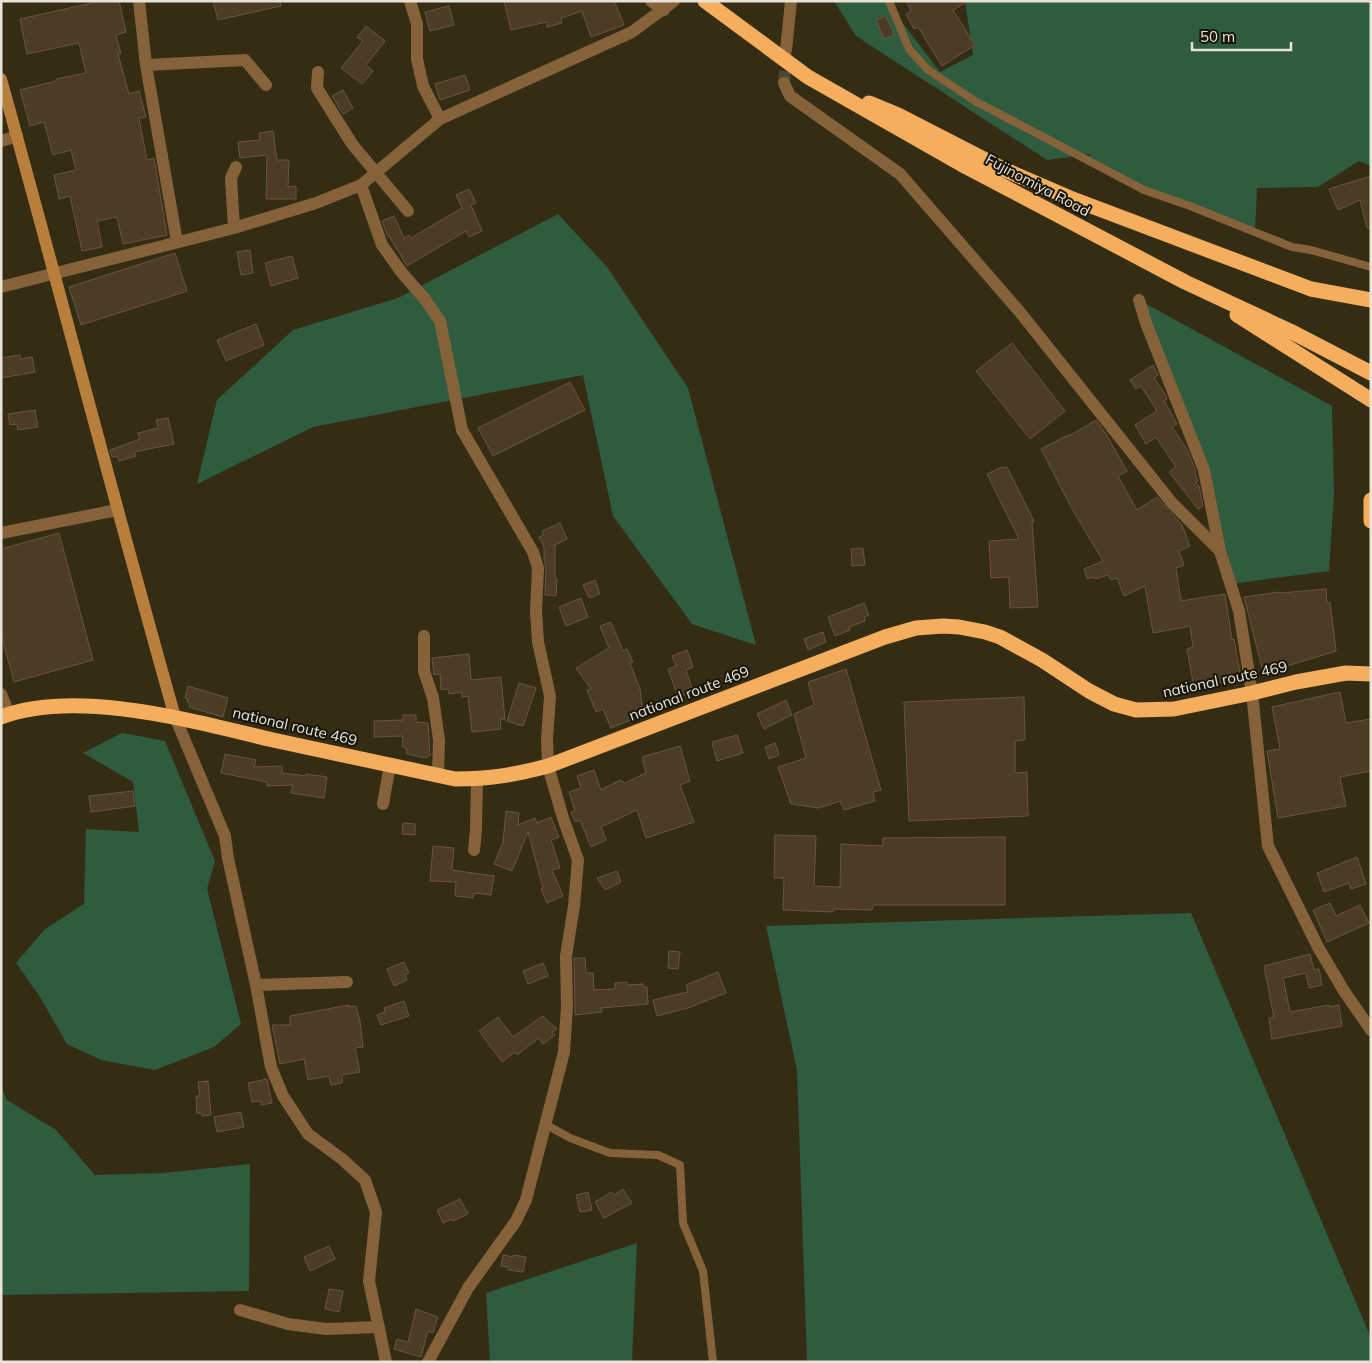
<svg xmlns="http://www.w3.org/2000/svg" width="1372" height="1363" viewBox="0 0 1372 1363" font-family="Mulish,sans-serif">
<style>
.green{fill:#2f5c3e}
.building{fill:#4c3b26;stroke:#685540}
.lines{fill:none;stroke-linecap:round;stroke-linejoin:round}
.street-tunnel{stroke:#4f4831;stroke-width:12;stroke-dasharray:12 6;stroke-linecap:butt}
.lane{stroke:#86623b;stroke-width:8}
.street{stroke:#86623b;stroke-width:12}
.secondary{stroke:#b77e3c;stroke-width:12}
.highway{stroke:#f4ae5d;stroke-width:15}
.labels{text-anchor:middle;dominant-baseline:central;stroke-width:4;stroke-linejoin:round;paint-order:stroke}
.street-label{font-size:15px;fill:#e8e4d5;stroke:#18150b}
</style>
<rect width="100%" height="100%" fill="#342d14"/>
<path class="green" d="M834,1H886L940,72L973,55L965,1H1371V166L1359,161L1318,187L1257,188L1255,232L1159,196L1084,159L1092,154L1047,160L856,36Z
M558,214L607,267L688,388L756,645L692,624L613,516L583,375L313,427L197,484L217,400L293,330L398,298Z
M1139,300L1332,406L1334,494L1329,571L1230,584L1210,471Z
M122,733L165,741L215,861L207,889L241,1024L214,1047L155,1070L101,1060L67,1044L40,997L16,963L45,929L84,904L86,829L139,832L133,782L83,753Z
M1191,913L1371,1338V1362H807L797,1070L766,926Z
M1,1087L7,1100L56,1130L95,1175L163,1173L250,1164L249,1291L1,1295Z
M637,1243L632,1362H490L486,1293Z"/>
<path class="building" d="M101,1H119L126,32L116,35L121,54H118L129,94L139,91L146,117L139,118L147,160L154,158L167,235L123,244L117,217L97,221L102,247L82,251L70,196L59,199L54,175L76,170L71,150L53,155L44,122L30,126L20,90L56,81V79L86,73L79,43L27,54L20,19Z
M213,1H280L281,6L218,20Z
M504,1H614L624,25L591,37L582,11L561,18L562,23L547,27V22L511,30Z
M906,1H969L953,10L975,45L942,66L918,27L914,29L906,14L911,11Z
M449,6L454,25L430,31L425,12Z
M886,16L894,35L884,39L876,20Z
M366,26L385,41L366,65L373,71L362,84L341,68L363,41L357,37Z
M465,75L470,90L440,100L435,84Z
M343,90L353,108L343,114L332,96Z
M273,131L277,160H289L288,187L296,186V199H266L267,155L240,158L238,142L260,140L259,133Z
M1371,176V228H1367L1360,200L1338,210L1329,189Z
M469,189L476,203L471,205L482,231L469,237L466,231L407,266L389,236L388,237L382,221L394,216L404,238L409,235L411,238L462,208L456,195Z
M250,250L253,273L241,275L237,252Z
M175,253L187,291L81,325L69,287Z
M292,256L298,278L271,286L265,263Z
M256,324L264,345L226,361L217,340Z
M1012,343L1065,411L1030,439L976,371Z
M20,355L21,359L32,357L35,372L1,378V358Z
M1153,365L1158,375L1154,378L1165,394L1167,399L1164,401L1177,424L1172,427L1187,449L1196,472L1195,474L1198,481L1196,483L1199,486L1203,506L1198,509L1169,472L1176,467L1156,437L1146,444L1135,425L1157,411L1141,386L1136,389L1130,380Z
M570,382L585,410L493,456L478,428Z
M35,410L38,427L18,430L17,424L10,425L8,414Z
M168,418L174,444L134,452L136,456L119,461L117,456L112,457L110,450L140,439L138,433L158,428L156,420Z
M1096,420L1106,434L1127,471L1118,476L1137,510L1157,497L1182,525L1190,546L1179,551L1184,565L1176,568L1181,601L1225,594L1232,640L1234,639L1241,678L1194,688L1187,649L1193,647L1190,626L1153,633L1145,586L1124,596L1117,578L1111,580L1108,575L1095,579L1094,577L1087,579L1084,569L1103,561L1071,507L1041,449L1068,435L1069,436Z
M1002,467L1004,468L1007,467L1034,521L1032,522L1038,607L1010,608L1009,577L991,578L989,541L1019,539L987,474Z
M560,523L567,539L555,545V579H557L556,596L545,595L546,568L544,559V547L539,537L544,535L542,531Z
M59,533L93,660L14,682L1,634V549Z
M863,548L865,565L852,566L851,549Z
M595,580L600,594L589,598L583,585Z
M1326,589L1327,603L1330,602L1336,651L1281,668L1280,664L1262,668L1244,597L1279,592L1280,593Z
M581,598L588,617L566,626L559,607Z
M864,603L869,615L864,617L865,621L849,627L850,630L835,636L828,617Z
M611,622L623,651L627,649L633,662L630,663L640,689L643,715L611,728L603,709L596,712L587,690L591,689L576,668L609,648L600,626Z
M823,632L826,642L808,650L804,639Z
M687,650L693,667L686,670L693,692L678,697L668,669L676,666L672,656Z
M469,654L471,680L501,677L505,720L500,718L501,729L472,732L468,696L462,697V692L449,694L448,689L441,690L440,674L434,675L432,658Z
M846,669L881,790L873,792L875,801L844,810L840,801L819,808L791,804L778,767L806,758L794,714L814,705L808,682Z
M519,683L536,688L523,726L507,721Z
M188,686L228,698L223,717L189,707L190,703L187,702L188,699L185,698Z
M1340,692L1346,723L1371,719V771L1340,777L1346,806L1278,818L1267,751L1280,749L1272,707Z
M1024,697L1025,740L1015,741V773L1027,772L1028,816L909,821L904,702Z
M786,700L792,715L764,729L757,714Z
M403,715H416V722L428,723L430,755L426,758L407,754L406,748L402,747L403,736L374,737V721L403,720Z
M737,735L743,753L717,761L712,742Z
M775,743L779,755L769,759L765,747Z
M680,746L690,781L680,785L694,822L646,838L637,810L601,827L606,840L591,847L580,820L575,822L571,812L575,811L569,792L581,788L577,776L594,770L601,790L620,780L625,783L646,773L642,757Z
M225,754L256,760L254,767L282,766V773L306,776V774L327,777L324,798L291,793L293,785L267,786V782L221,773Z
M133,791L135,806L91,812L89,796Z
M506,811L519,813L518,825L535,818L537,823L551,817L559,837L551,840L560,868L552,870L563,896L547,903L541,889L543,888L528,832L512,871L494,864L503,842Z
M403,823L415,824V835L402,834Z
M775,835L816,836L814,886L840,887L841,844L883,846V838L1005,837V905H873L872,910L833,909V912L783,910L784,878H774Z
M433,846L454,848L452,870L494,876L491,895L474,893L473,898L455,896L456,882L430,881Z
M1357,857L1366,884L1351,889L1349,883L1324,892L1317,873Z
M617,871L621,882L605,890L597,878Z
M1330,903L1336,916L1360,905L1369,923L1327,942L1313,910Z
M669,951L680,952L678,969L668,968Z
M1310,954L1314,970L1319,969L1322,985L1309,988L1306,973L1283,978L1290,1012L1329,1005V1007L1339,1005L1342,1026L1272,1039L1269,1018H1274L1264,966Z
M574,958H585L586,973H593L594,990L615,989V983L627,982V985L643,984V987H647L648,1004L601,1008L602,1012L575,1015Z
M404,962L409,973L405,975L407,980L394,986L387,969Z
M543,963L548,976L528,984L523,971Z
M718,972L726,993L688,1008L657,1016L653,1000L688,992L686,985Z
M404,1001L409,1016L381,1025L377,1015L385,1012L384,1008Z
M349,1005L348,1007L356,1006L360,1021L363,1047L355,1048L360,1072L342,1075V1083L331,1085L329,1076L308,1080L304,1059L280,1064L272,1025H290V1016Z
M543,1016L557,1029L552,1032L555,1035L543,1044L539,1038L517,1055L515,1052L502,1062L479,1031L498,1017L513,1037Z
M267,1079L272,1103L261,1105V1101L252,1102L248,1083Z
M208,1081L211,1115L202,1116V1113H197L196,1096H200L198,1082Z
M241,1112L244,1127L217,1132L214,1117Z
M623,1189L632,1203L604,1218L595,1202L612,1192L614,1195Z
M588,1192L592,1210L580,1212L576,1195Z
M460,1199L468,1214L453,1221L452,1219L443,1223L437,1210Z
M329,1246L335,1259L310,1271L304,1257Z
M503,1255L513,1257L514,1255L526,1257L523,1272L508,1270V1267L501,1266Z
M329,1289L343,1291L339,1312L325,1309Z
M416,1309L438,1317L433,1333L428,1331L421,1357L394,1349L397,1339L408,1342Z"/>
<g class="lines">
<path class="street-tunnel" d="M784,83L786,53"/>
<path class="lane" d="M889,1L909,49L928,70L975,101L1144,190L1190,206L1292,247L1311,250L1371,267
M545,1124L570,1138L610,1153L658,1155L680,1165L683,1223L703,1271L713,1362"/>
<path class="street" d="M139,1L146,65L177,242
M410,1L417,24V59L423,86L440,119
M651,1L664,10
M786,50L791,1
M146,65L245,60L266,85
M318,72L317,88L352,144L408,211
M784,83L790,96L900,174L1019,311L1172,503L1220,551L1239,611L1252,693L1268,846L1318,947L1344,991L1371,1030
M1,141L17,136
M361,185L382,245L402,273L424,298L440,321L462,430L533,552L538,568L536,611L538,642L550,696L547,739L548,766L563,818L578,860L574,906L566,956L567,1006L564,1052L526,1200L516,1221L468,1288L428,1362
M234,228L231,178L236,167
M1,287L234,228L316,203L361,185L440,119L632,32L674,1
M1139,300L1146,323L1204,470L1220,551
M1,533L117,510
M424,636V671L433,698L439,740L438,775
M1,694L9,714
M175,717L225,836L228,858L256,985L271,1067L283,1096L308,1134L342,1159L365,1180L376,1212L369,1281L386,1362
M383,804L390,765
M474,850L476,830L477,779
M256,985L347,982
M240,1310L288,1324L326,1329L379,1327"/>
<path class="secondary" d="M1,79C60,291 115,505 175,717"/>
<path class="highway" d="M705,1L808,77L961,164L1185,282L1290,331L1371,373
M869,103L898,115L1003,169L1070,198L1311,289L1371,300
M1237,315L1371,400
M1371,500V521
M1,717C78,688 196,722 273,740C334,753 394,766 455,779C490,779 514,775 548,766L885,637L916,628L943,626L959,627L985,632L1000,637L1042,660L1089,691L1114,704L1136,710L1174,709L1252,693L1296,682L1346,673L1371,674"/>
</g>
<g class="labels">
<g class="street-label">
<text transform="translate(1038 185) rotate(28)">Fujinomiya Road</text>
<text transform="translate(1225 679) rotate(-12)">national route 469</text>
<text transform="translate(689 693) rotate(-21)">national route 469</text>
<text transform="translate(295 726) rotate(13)">national route 469</text>
</g>
</g>
<rect width="1372" height="1363" fill="none" stroke="#e8e4d5" stroke-width="5"/>
<path d="M1192 42v8h99v-8" fill="none" stroke="#e8e4d5" stroke-width="2.5"/>
<text x="1200" y="42" font-size="15" fill="#e8e4d5" stroke="#18150b" stroke-width="4" paint-order="stroke">50 m</text>
</svg>
